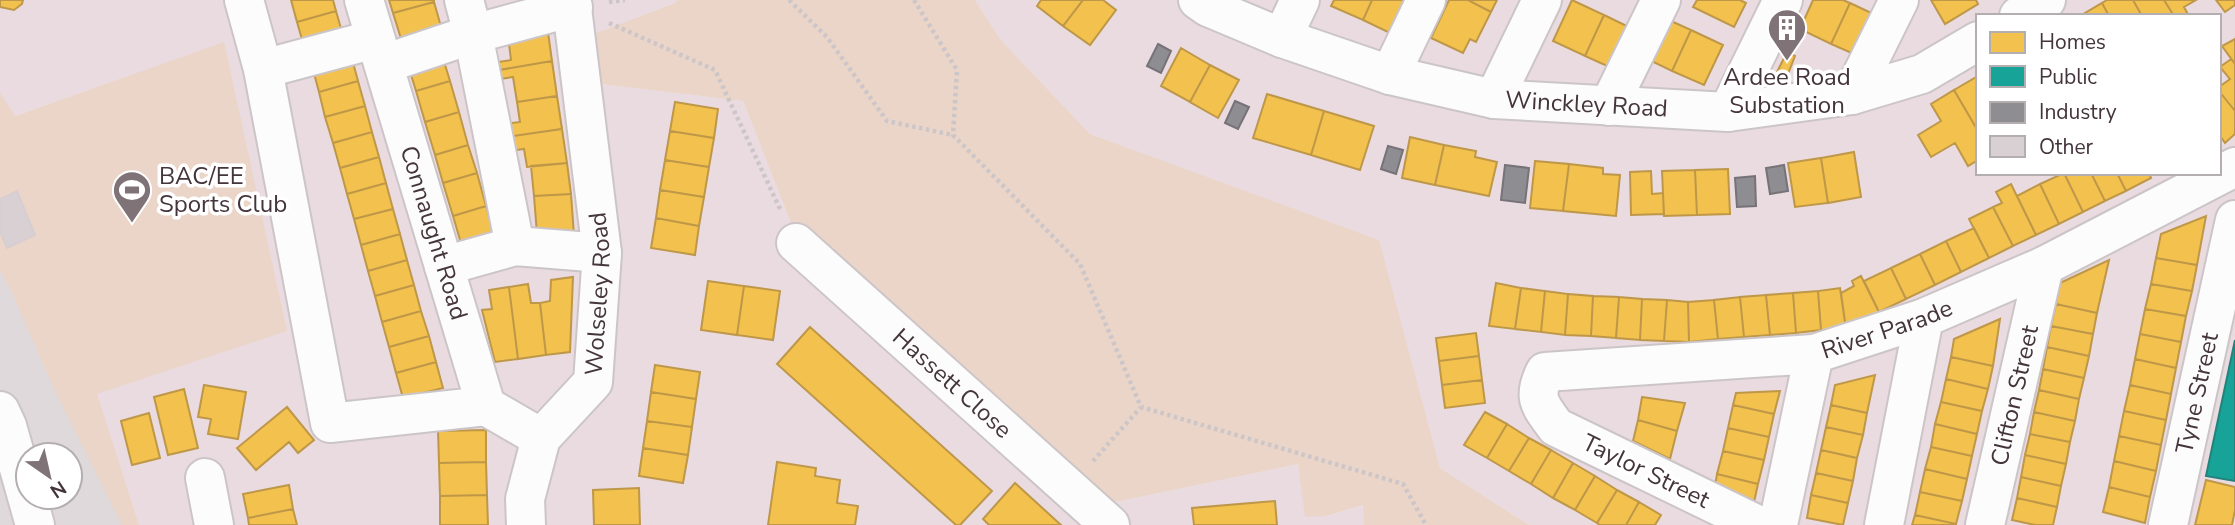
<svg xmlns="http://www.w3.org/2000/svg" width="2235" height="525" viewBox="0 0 2235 525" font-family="'Nunito Sans',sans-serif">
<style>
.residential{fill:#e9dbe0;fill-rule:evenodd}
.green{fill:#ead5c8;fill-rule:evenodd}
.parking{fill:#e0d9db;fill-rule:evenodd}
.homes{fill:#f2c14e;stroke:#be9748;stroke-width:2}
.public{fill:#17a398;stroke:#24827c;stroke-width:2}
.industry{fill:#8d8d92;stroke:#777278;stroke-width:2}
.building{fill:#d8d0d3;stroke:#d6ced1;stroke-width:2}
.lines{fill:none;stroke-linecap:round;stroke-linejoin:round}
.minor-casing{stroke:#ccc5c8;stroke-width:42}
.path{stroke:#cdc6c9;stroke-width:4.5;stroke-dasharray:3.5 3.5;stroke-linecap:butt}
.minor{stroke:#fcfcfc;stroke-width:38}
.labels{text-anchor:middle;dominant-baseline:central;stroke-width:7;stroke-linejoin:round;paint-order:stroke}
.poi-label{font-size:24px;fill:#44343b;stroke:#fff}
.street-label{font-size:24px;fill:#44343b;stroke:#fff}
</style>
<rect width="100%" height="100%" fill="#eee8ea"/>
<path class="residential" d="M0,0H677L675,3L583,38L592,83L743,101L795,233L1096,506L1298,464L1326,516L1364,505V525H139L96,394L223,43L14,116L0,93Z
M975,0H2235V525H1529L1440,468L1378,240L1090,134L1000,39ZM1978,16H2219V173H1978Z"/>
<path class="green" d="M677,0H975L1000,39L1090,134L1379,240L1440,468L1529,525H1364L1363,505L1326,516L1305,517L1298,464L1096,506L795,233L743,101L592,83L583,38L675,3Z
M224,42L287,331L97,394L139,525H0V93L15,116ZM28,455H70V497H28Z"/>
<path class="parking" d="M0,271L11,290L54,389L122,525H0ZM28,455H70V497H28Z"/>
<path class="homes" d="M0,0H23L22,4L14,10L0,7Z
M291,0H333L336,11L297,22Z
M389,0H434V2L393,13Z
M1041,0H1083L1063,26L1037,6Z
M1083,0H1103L1116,10L1090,45L1063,26Z
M1334,0H1372L1363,20L1331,6Z
M1372,0H1410L1394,35L1363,20Z
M1449,0H1468L1491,12L1476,42L1470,39L1463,53L1431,38Z
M1468,0H1497L1491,12Z
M1572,0L1604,15L1585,56L1553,41Z
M1697,0H1740L1746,3L1734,27L1693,7Z
M1813,0H1843L1850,3L1831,44L1800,29Z
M1931,0H1976L1978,4L1945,24Z
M2107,0H2133L2142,16H2109L2102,3Z
M2133,0H2164L2174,16H2142Z
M2164,0H2196L2184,7L2189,16H2174Z
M2216,0H2235V5L2225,12Z
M434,2L442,30L402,42L393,13Z
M1850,3L1882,18L1863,58L1831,44Z
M2102,3L2109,16H2080Z
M336,11L344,39L305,50L297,22Z
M1604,15L1635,30L1616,70L1585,56Z
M1660,16L1691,30L1672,71L1641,56Z
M547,25L552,61L493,71L491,63L511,60L508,36Z
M1691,30L1723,45L1704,85L1672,71Z
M2235,39V64L2222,46Z
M1181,48L1210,65L1190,102L1161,86Z
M1787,52L1795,56L1786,79L1776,74Z
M351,55L358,81L319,92L312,66Z
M442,55L450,81L416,91L408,65Z
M2231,59L2235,64V111L2219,91V87L2230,79L2220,67Z
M552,61L557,96L517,102L513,77L494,80L493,71Z
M1210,65L1239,80L1218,118L1190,102Z
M1978,76V131L1954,90Z
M358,81L365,106L325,117L319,92Z
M450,81L459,112L425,122L416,91Z
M1954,90L1978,131V160L1968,166L1955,143L1931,157L1918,135L1941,121L1931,104Z
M2219,91L2235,111V134L2225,143L2219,134Z
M1267,94L1324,111L1311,155L1253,138Z
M557,96L562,129L507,137L505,124L520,122L517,102Z
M675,102L718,109L714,138L670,131Z
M365,106L372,132L333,143L325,117Z
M1324,111L1374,126L1360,170L1311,155Z
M459,112L468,145L435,155L425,122Z
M562,129L567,163L527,167L524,149L510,151L507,137Z
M670,131L714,138L709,167L665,160Z
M372,132L379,157L340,168L333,143Z
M1410,137L1444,145L1435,185L1402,178Z
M468,145L477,173L443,183L435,155Z
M1444,145L1476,151L1475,157L1497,162L1489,196L1435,185Z
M1854,152L1861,197L1828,203L1821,158Z
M379,157L386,183L347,194L340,168Z
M1821,158L1828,203L1795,207L1788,163Z
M665,160L709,167L704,197L660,190Z
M1535,161L1569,164L1563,211L1530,208Z
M567,163L571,194L534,196L531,166Z
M1569,164L1603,168V174L1620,175L1616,216L1563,211Z
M1728,169L1730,214L1697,215L1695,170Z
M1695,170L1697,215L1664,216L1662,171Z
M1651,171L1652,194L1663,193L1664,214L1631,215L1630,172Z
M477,173L486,206L453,216L443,183Z
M2064,173L2083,212L2059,224L2040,184Z
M2064,173H2091L2105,201L2083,212Z
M2091,173H2117L2126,191L2105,201Z
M2117,173H2149L2151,178L2126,191Z
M386,183L393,209L354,219L347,194Z
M2011,184L2036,235L2013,246L1993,207L2002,203L1996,192Z
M2040,184L2059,224L2036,235L2017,196Z
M660,190L704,197L699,226L656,218Z
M571,194L574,235L537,234L534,196Z
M486,206L497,241L463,250L453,216Z
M1993,207L2013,246L1989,258L1969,219Z
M393,209L400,234L361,245L354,219Z
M2206,216L2197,265L2156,258L2161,234Z
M656,218L699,226L695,255L651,248Z
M1974,228L1989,258L1961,272L1946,241Z
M400,234L407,260L368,271L361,245Z
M1946,241L1961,272L1935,285L1920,254Z
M1920,254L1935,285L1906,299L1891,268Z
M2156,258L2197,265L2192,291L2151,284Z
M407,260L414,285L375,296L368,271Z
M2109,260L2097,313L2056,304L2060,283Z
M1891,268L1906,299L1879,312L1864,281Z
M1861,276L1879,312L1846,329L1841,293L1854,286L1852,281Z
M573,277L570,352L546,355L540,303L550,301L551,280Z
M708,281L744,286L737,335L701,330Z
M1496,283L1521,288L1515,329L1489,326Z
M528,284L531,303H540L546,355L518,359L509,287Z
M2151,284L2192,291L2186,316L2145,309Z
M414,285L421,311L382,322L375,296Z
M744,286L780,291L773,340L737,335Z
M509,287L518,359L495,362L482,310L492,309L489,290Z
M1521,288L1545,291L1541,332L1515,329Z
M1840,288L1846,329L1821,330L1818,291Z
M1545,291L1568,294L1565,335L1541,332Z
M1818,291L1821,330L1796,333L1793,293Z
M1793,293L1796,333L1770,335L1766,295Z
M1568,294L1593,296L1591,336L1565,335Z
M1766,295L1770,335L1744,337L1740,297Z
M1593,296L1619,297L1616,338L1591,336Z
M1619,297L1642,299L1640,340L1616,338Z
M1740,297L1744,337L1718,339L1714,300Z
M1642,299L1667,300L1664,341L1640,340Z
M1667,300L1688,302L1689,342L1664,341Z
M1714,300L1718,339L1689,342L1688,302Z
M2056,304L2097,313L2093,334L2051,326Z
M2145,309L2186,316L2181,342L2140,334Z
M421,311L429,336L389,347L382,322Z
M2000,319L1993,366L1951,357L1954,339Z
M2051,326L2093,334L2089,356L2047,347Z
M810,327L992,491L960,525H956L777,364Z
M1476,333L1479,356L1439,361L1436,338Z
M2140,334L2181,342L2176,368L2135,359Z
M429,336L436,362L396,373L389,347Z
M2047,347L2089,356L2084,378L2043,369Z
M1479,356L1482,380L1442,385L1439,361Z
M1951,357L1993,366L1988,389L1946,379Z
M2135,359L2176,368L2171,394L2130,385Z
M436,362L443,388L403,398L396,373Z
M655,365L700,372L696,399L651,392Z
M2043,369L2084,378L2079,399L2039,390Z
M1875,375L1867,413L1831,405L1835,385Z
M1946,379L1988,389L1982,411L1941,402Z
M1482,380L1485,403L1445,408L1442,385Z
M204,385L246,392L238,439L208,434L211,419L198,417Z
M2130,385L2171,394L2166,420L2124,411Z
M184,389L198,448L168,455L154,397Z
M2039,390L2079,399L2075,421L2034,412Z
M1780,391L1774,414L1733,405L1736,393Z
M651,392L696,399L692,427L647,421Z
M1642,397L1685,403L1677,431L1638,420Z
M1941,402L1982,411L1977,434L1935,424Z
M1733,405L1774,414L1769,437L1728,428Z
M1831,405L1867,413L1863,435L1826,427Z
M287,407L314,440L298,453L289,442L256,470L237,448Z
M2124,411L2166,420L2161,445L2119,436Z
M1485,412L1507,424L1487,458L1464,445Z
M2034,412L2075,421L2070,442L2030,434Z
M149,413L160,458L132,465L121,421Z
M1638,420L1677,431L1670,459L1633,441Z
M647,421L692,427L688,455L643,448Z
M1507,424L1529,438L1509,471L1487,458Z
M1935,424L1977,434L1972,456L1931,447Z
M1826,427L1863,435L1857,458L1821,450Z
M1728,428L1769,437L1764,460L1723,451Z
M486,430V462L439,463L438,431Z
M2030,434L2070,442L2066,464L2025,455Z
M2119,436L2161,445L2156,471L2114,461Z
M1529,438L1551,450L1531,484L1509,471Z
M1931,447L1972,456L1967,479L1925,469Z
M643,448L688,455L683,483L639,476Z
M1551,450L1573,463L1553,498L1531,484Z
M1821,450L1857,458L1853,481L1816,473Z
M1723,451L1764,460L1758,484L1717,474Z
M2025,455L2066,464L2061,486L2021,477Z
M2114,461L2156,471L2150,497L2109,487Z
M486,462L487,495L440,496L439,463Z
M777,462L816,468L815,476L840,480L837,503L858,506L855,525H768Z
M1573,463L1595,476L1575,510L1553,498Z
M1925,469L1967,479L1962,501L1920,492Z
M1816,473L1853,481L1848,503L1811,495Z
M1717,474L1758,484L1753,507L1715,486Z
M1595,476L1617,490L1597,523L1575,510Z
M2021,477L2061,486L2057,507L2017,498Z
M2206,480L2235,487V510L2232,525H2195Z
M1015,483L1061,525H989L983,519Z
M289,485L293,509L248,518L243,494Z
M2109,487L2150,497L2145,523L2103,512Z
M639,488L640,525H594L593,490Z
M1617,490L1639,502L1626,525H1600L1597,523Z
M1920,492L1962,501L1956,524L1915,515Z
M487,495L488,525H440V496Z
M1811,495L1848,503L1843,525L1807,518Z
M2017,498L2057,507L2053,525H2035L2012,520Z
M1275,501L1277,525H1194L1192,508Z
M1639,502L1661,515L1655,525H1626Z
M293,509L297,525H249L248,518Z
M1915,515L1956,524V525H1912Z"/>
<path class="public" d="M2235,340V481L2206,476Z"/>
<path class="industry" d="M1158,44L1171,51L1161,73L1147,66Z
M1235,101L1249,107L1238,129L1225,123Z
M1388,146L1403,150L1396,174L1381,169Z
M1505,165L1529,168L1525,203L1501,200Z
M1784,165L1788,191L1770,194L1766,168Z
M1755,176L1756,206L1737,207L1735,178Z"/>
<path class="building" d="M17,191L35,235L7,248L0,231V199Z"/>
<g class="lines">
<g class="minor-casing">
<g id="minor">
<path d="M244,0L263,69L330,423L486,406"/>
<path id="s1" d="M364,0L486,406L541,438"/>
<path d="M464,0L473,34L515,246"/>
<path id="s2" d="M1198,0L1208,7L1282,38L1390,75L1494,99L1728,112L1852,95L1922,74L1978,41"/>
<path d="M2019,16L2046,0"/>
<path d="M1282,38L1300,0"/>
<path d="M384,64L473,34L573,7"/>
<path d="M263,69L375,39"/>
<path d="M1390,75L1426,0"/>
<path d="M1852,95L1899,0"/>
<path d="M1494,99L1542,0"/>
<path d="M1609,106L1661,0"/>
<path d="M1728,112L1783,0"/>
<path id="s3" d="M796,243L1110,525"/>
<path d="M444,266L515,246L602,253"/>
<path d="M0,411L7,426L35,525"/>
<path d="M205,478L214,525"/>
<path id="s4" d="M526,525L525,499L541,438L593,382L602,253L571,0"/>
<path id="s5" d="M1758,525L1556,427C1540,405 1532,398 1545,372L1814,354L1924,318L2044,266L2235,167"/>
<path d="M1778,525L1814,354"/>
<path d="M1884,525L1924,318"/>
<path id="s6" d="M1985,525L2044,266"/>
<path id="s7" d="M2168,525L2235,220"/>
</g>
</g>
<path class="path" d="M789,0L827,37L887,121L953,135
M914,0L957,70L953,135L1080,264L1141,407L1403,484L1426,525
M609,2L625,0
M609,23L715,70L781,211
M1093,461L1141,407"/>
<use href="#minor" class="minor"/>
</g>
<defs>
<g id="building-pin" transform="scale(2.0125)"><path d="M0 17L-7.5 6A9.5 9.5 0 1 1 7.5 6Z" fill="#807378" stroke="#fff"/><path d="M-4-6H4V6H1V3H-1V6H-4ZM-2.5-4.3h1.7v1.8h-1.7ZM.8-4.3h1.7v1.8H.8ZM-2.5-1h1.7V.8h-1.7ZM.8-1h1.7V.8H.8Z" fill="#fff"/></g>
<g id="stadium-pin" transform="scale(2.0125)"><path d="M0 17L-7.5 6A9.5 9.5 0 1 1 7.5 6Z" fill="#807378" stroke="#fff"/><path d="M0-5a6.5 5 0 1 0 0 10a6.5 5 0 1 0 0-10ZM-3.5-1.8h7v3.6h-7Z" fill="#fff"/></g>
</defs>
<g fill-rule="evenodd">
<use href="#building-pin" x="1787" y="28"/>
<use href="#stadium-pin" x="132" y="190"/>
</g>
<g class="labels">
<g class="poi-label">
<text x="1787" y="77">Ardee Road<tspan x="1787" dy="28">Substation</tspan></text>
<text x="159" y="176" text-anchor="start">BAC/EE<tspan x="159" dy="28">Sports Club</tspan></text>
</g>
<g class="street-label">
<text stroke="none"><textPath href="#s2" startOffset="406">Winckley Road</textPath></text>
<text stroke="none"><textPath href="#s1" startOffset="243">Connaught Road</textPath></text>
<text stroke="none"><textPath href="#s4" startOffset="254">Wolseley Road</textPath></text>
<text stroke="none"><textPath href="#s5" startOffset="632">River Parade</textPath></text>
<text stroke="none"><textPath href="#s3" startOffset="210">Hassett Close</textPath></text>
<text stroke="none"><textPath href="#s7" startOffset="135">Tyne Street</textPath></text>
<text stroke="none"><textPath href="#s6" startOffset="133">Clifton Street</textPath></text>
<text transform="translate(1646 471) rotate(26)">Taylor Street</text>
</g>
</g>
<rect x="1976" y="14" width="245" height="161" fill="#ffffff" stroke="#b4aeb1" stroke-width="2"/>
<rect x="1990" y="32" width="35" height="21" fill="#f2c14e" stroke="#b4aeb1" stroke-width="2"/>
<text x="2039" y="49" font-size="21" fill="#44343b">Homes</text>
<rect x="1990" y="66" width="35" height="21" fill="#17a398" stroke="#b4aeb1" stroke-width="2"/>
<text x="2039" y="84" font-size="21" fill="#44343b">Public</text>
<rect x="1990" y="102" width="35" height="21" fill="#8d8d92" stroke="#b4aeb1" stroke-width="2"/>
<text x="2039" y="119" font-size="21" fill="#44343b">Industry</text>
<rect x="1990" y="136" width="35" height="21" fill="#d8d0d3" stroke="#b4aeb1" stroke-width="2"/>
<text x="2039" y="154" font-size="21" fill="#44343b">Other</text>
<g transform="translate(49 476) rotate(146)"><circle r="33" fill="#ffffff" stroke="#b4aeb1" stroke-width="2"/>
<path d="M0-5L12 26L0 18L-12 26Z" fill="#807378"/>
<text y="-10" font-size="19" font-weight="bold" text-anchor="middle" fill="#44343b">N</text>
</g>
</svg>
